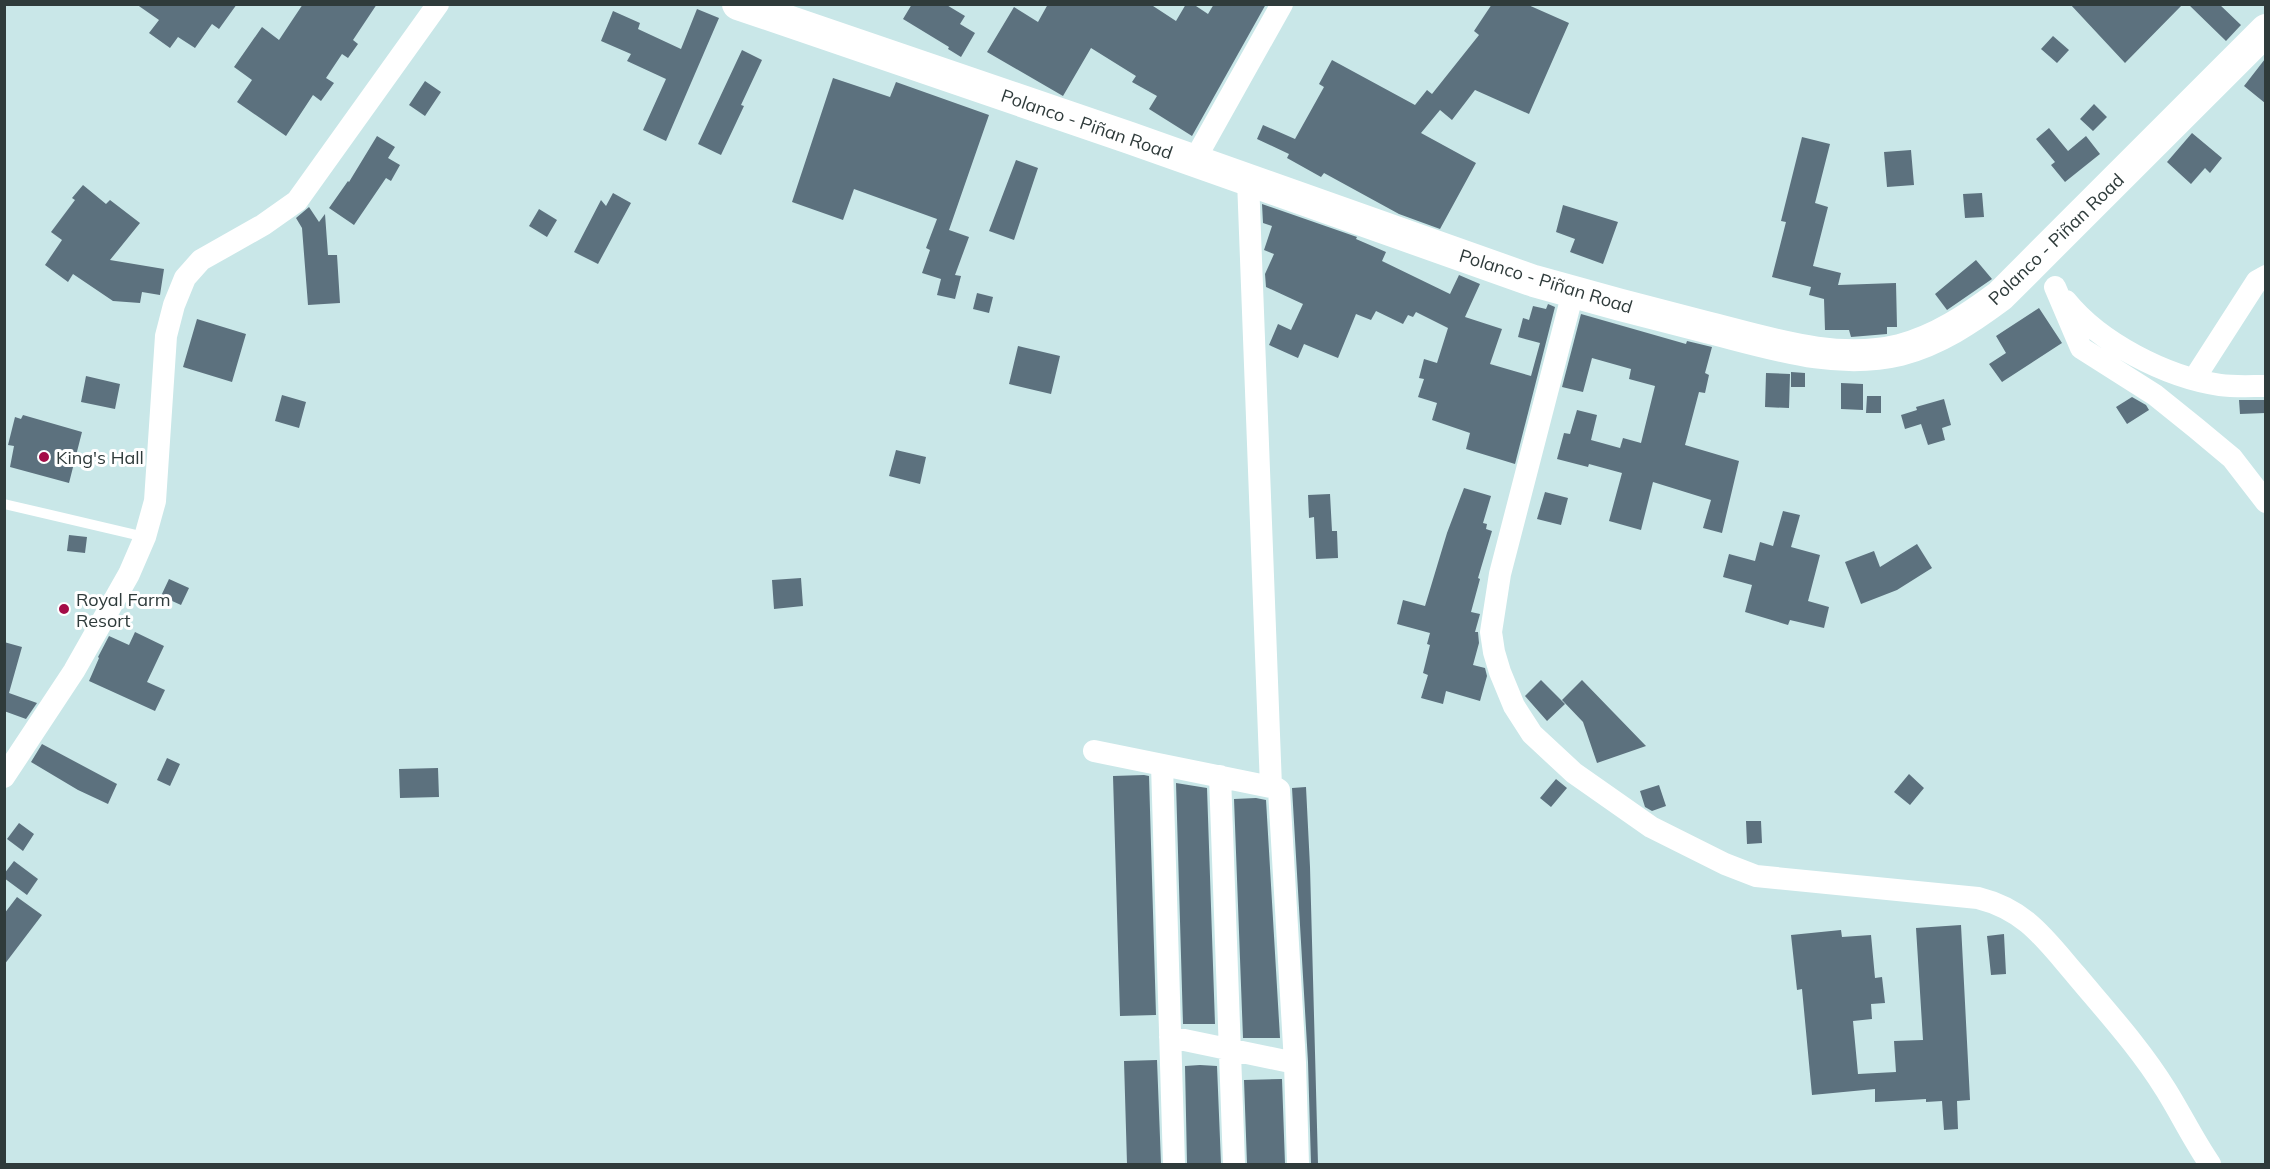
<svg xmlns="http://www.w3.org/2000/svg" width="2270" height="1169" viewBox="0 0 2270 1169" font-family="Mulish,sans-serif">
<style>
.building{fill:#5c717e}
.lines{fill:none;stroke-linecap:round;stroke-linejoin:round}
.lane{stroke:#fff;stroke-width:10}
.street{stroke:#fff;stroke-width:22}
.secondary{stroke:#fff;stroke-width:32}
.poi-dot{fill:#a40c47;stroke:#fff;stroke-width:2}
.labels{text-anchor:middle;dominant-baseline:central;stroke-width:6;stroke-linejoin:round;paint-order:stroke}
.street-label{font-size:18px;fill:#2f3b3b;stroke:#fff}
.poi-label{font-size:18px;fill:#2f3b3b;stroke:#fff;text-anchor:start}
</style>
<rect width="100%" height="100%" fill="#c9e7e8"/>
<path class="building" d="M136,4H237L219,29L212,24L195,48L178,37L170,48L149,33L159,20Z
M303,4H377L353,40L358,44L348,58L342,54L326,78L334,83L321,101L313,95L286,136L237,102L252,80L234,67L262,27L279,40Z
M912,4H945L965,16L960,24L975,33L961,57L948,49L949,47L903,19Z
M1048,4H1150L1176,21L1186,4H1193L1208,14L1214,4H1266L1192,136L1149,109L1157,96L1132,82L1136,76L1091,48L1063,96L987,52L1014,7L1038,22Z
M1492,4H1526L1569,23L1529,114L1475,90L1452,120L1440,110L1421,133L1476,163L1440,229L1399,214L1324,173L1321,177L1287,158L1289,154L1257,139L1263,125L1295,139L1324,87L1319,84L1332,60L1415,105L1427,90L1432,94L1479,35L1474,31Z
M2070,4H2183L2125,63Z
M2188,4H2219L2241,25L2226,41Z
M697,9L719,18L666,141L643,130L666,79L627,61L631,54L601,41L613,11L640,23L638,29L681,49Z
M2053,36L2069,50L2057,63L2041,49Z
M742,50L762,60L741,105L744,106L721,155L698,144Z
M2265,59V103L2244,86Z
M833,78L890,97L896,82L989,115L949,230L969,237L955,275L961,276L955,299L937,295L941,279L922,273L930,250L926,248L937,219L854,189L843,220L792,202Z
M425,81L441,92L425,116L409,105Z
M2094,104L2107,117L2093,131L2080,119Z
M2049,128L2068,151L2086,136L2100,154L2065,182L2051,165L2055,162L2036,139Z
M2192,133L2222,158L2210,173L2205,168L2191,184L2167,162Z
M377,136L395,147L388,158L400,165L391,181L386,178L354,225L329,208L348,181L349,182Z
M1802,137L1830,144L1815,203L1828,207L1813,266L1841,273L1838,285L1896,283L1897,327H1887V334L1851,337L1849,330H1825L1824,299L1809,295L1811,287L1772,277L1786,222L1781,221Z
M1911,150L1914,185L1887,187L1884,152Z
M1016,160L1038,168L1014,240L989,231Z
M83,185L106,204L110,200L140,223L110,260L164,269L160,295L142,292L140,303L113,301L73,274L68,282L45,265L62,240L51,232L75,200L72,198Z
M613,193L631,203L598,264L574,252L601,200L606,206Z
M1982,193L1984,217L1965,218L1963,194Z
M1262,204L1357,237L1356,239L1386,252L1382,261L1450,294L1459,275L1480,284L1465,317L1502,329L1490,364L1531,376L1540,343L1518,337L1523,318L1529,320L1533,306L1546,309L1548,304L1555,307L1515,464L1466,449L1470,433L1432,420L1437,403L1418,397L1424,379L1419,378L1424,359L1437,363L1448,328L1416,312L1413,317L1408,315L1403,324L1376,311L1371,320L1356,314L1338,358L1304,344L1298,358L1269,345L1278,324L1291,330L1303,304L1266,287L1265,274L1274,254L1264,250L1272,226L1263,223Z
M1563,205L1618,222L1603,264L1570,252L1575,239L1556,232Z
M309,207L319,222L325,214L328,255H337L340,303L308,305L302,228L296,218Z
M539,209L557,220L547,237L529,226Z
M1976,260L1992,279L1947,310L1935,294Z
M977,293L993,297L989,313L973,309Z
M2039,308L2062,343L2002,382L1989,364L2006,353L1996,336Z
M1581,314L1686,344L1687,341L1712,347L1705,373L1709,375L1705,393L1699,392L1685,445L1739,461L1722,533L1703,528L1711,500L1653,482L1641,530L1609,521L1622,473L1589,464L1588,467L1557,459L1564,433L1570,434L1577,410L1597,415L1591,440L1620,448L1623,438L1641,443L1655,386L1629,379L1631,369L1592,358L1583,392L1562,387Z
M197,319L246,334L232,382L183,367Z
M1018,346L1060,356L1051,394L1009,384Z
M1791,372L1805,373V387H1791Z
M1766,373L1790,374L1789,408L1765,407Z
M86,376L120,384L115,409L81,402Z
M1841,383L1863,384V410L1841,409Z
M282,395L306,402L299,428L275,421Z
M1867,396H1881V413H1866Z
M2132,397L2146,405L2149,410L2127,424L2116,407Z
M1944,399L1951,425L1942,428L1945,440L1928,445L1921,424L1905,429L1901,415L1917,410L1916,407Z
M2239,400H2264L2265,413L2240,414Z
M23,415L82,432L69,483L10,467L14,446L8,445L15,417L21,419Z
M896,450L926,457L920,484L889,476Z
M1464,488L1491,496L1483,523L1487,524L1486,529L1492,531L1478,578L1480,579L1471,612L1480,614L1475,632H1478L1479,643L1473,665L1485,668L1487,676L1480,701L1446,691L1443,704L1421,698L1428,675L1423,673L1430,645L1427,644L1430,633L1397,624L1403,600L1425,606L1447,533Z
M1545,492L1568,498L1561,525L1537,519Z
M1330,494L1332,531H1337L1338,558L1316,559L1314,517L1309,518L1308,495Z
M1783,511L1800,515L1791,547L1820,555L1808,601L1829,607L1824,628L1790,620L1788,625L1745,612L1752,585L1723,577L1729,554L1755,561L1760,542L1773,546Z
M69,535L87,537L85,553L67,551Z
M1917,544L1932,568L1897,590L1861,604L1845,562L1874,551L1880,567Z
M801,578L803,606L774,609L772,580Z
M169,579L189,588L181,605L161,596Z
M135,632L164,646L147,682L165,690L155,711L89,681L99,658L98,657L109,636L129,645Z
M4,642L22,647L9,693L37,703L26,719L4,711Z
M1541,680L1565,704L1547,721L1525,696Z
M1582,680L1646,746L1597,763L1583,722L1562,700Z
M42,744L117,784L108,804L78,790L31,762Z
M167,758L180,764L170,786L157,780Z
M438,768L439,797L400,798L399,769Z
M1909,774L1924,788L1910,805L1894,792Z
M1144,775L1149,776L1156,1015L1120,1016L1113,776Z
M1556,779L1567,788L1551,807L1540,798Z
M1176,783L1207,788L1215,1024H1183Z
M1659,785L1666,806L1652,811L1645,807L1640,791Z
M1306,787L1310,867L1318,1164H1311L1308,1062L1292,788Z
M1256,798L1266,800L1280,1038H1243L1234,799Z
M1746,821H1761L1762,843L1747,844Z
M19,823L34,834L23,851L7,839Z
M14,861L38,879L27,895L4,878V874Z
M17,897L42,915L4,965V914Z
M1961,925L1970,1100L1957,1101L1958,1129L1944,1130L1942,1101L1926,1102V1099L1875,1102V1089L1812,1095L1802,989L1797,990L1791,935L1841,930L1842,937L1871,935L1875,978L1882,977L1885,1003L1871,1004L1872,1019L1853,1021L1858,1074L1896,1072L1894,1041L1923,1040L1916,928Z
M2004,934L2006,974L1991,975L1987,936Z
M1157,1060L1161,1164H1127L1124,1061Z
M1200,1065L1217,1066L1221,1164H1187L1185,1066Z
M1282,1079L1285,1164H1247L1244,1080Z"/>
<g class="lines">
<path class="lane" d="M4,504L145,537"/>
<path class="street" d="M1194,161L1282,4
M1248,180L1271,787
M2055,287L2081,348L2155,395L2196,428L2232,458L2266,502
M1573,292L1500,574L1491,632L1494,652L1500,672L1514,706L1532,734L1574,773L1651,827L1725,864L1756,876L1978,898C2026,910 2045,939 2076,975C2107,1012 2140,1048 2166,1090C2181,1114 2194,1141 2210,1164
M2066,301C2100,343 2166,377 2220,385C2234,387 2251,386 2266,386
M2194,379L2257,281L2266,276
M1094,751L1276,788L1279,790L1295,1063L1298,1164
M1162,765L1174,1164
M1220,776L1234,1164
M4,777L74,671L129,574L145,537L155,501L166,336L174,305L185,278L201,260L263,225L297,201L438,4
M1170,1037L1295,1063"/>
<path class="secondary" d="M738,4L1130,138L1534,281C1590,297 1646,312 1702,326C1767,342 1834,366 1900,350C1938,340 1969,319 2000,296L2266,30"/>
</g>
<g class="poi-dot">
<circle cx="44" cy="457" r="6"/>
<circle cx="64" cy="609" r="6"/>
</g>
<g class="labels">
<g class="street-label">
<text transform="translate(1087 124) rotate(19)">Polanco - Piñan Road</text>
<text transform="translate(2056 239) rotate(-44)">Polanco - Piñan Road</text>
<text transform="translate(1546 281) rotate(17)">Polanco - Piñan Road</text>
</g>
<g class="poi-label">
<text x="56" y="457">King's Hall</text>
<text x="76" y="599">Royal Farm<tspan x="76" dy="21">Resort</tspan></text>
</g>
</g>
<rect width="2270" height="1169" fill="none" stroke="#2f3b3b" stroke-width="12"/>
</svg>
